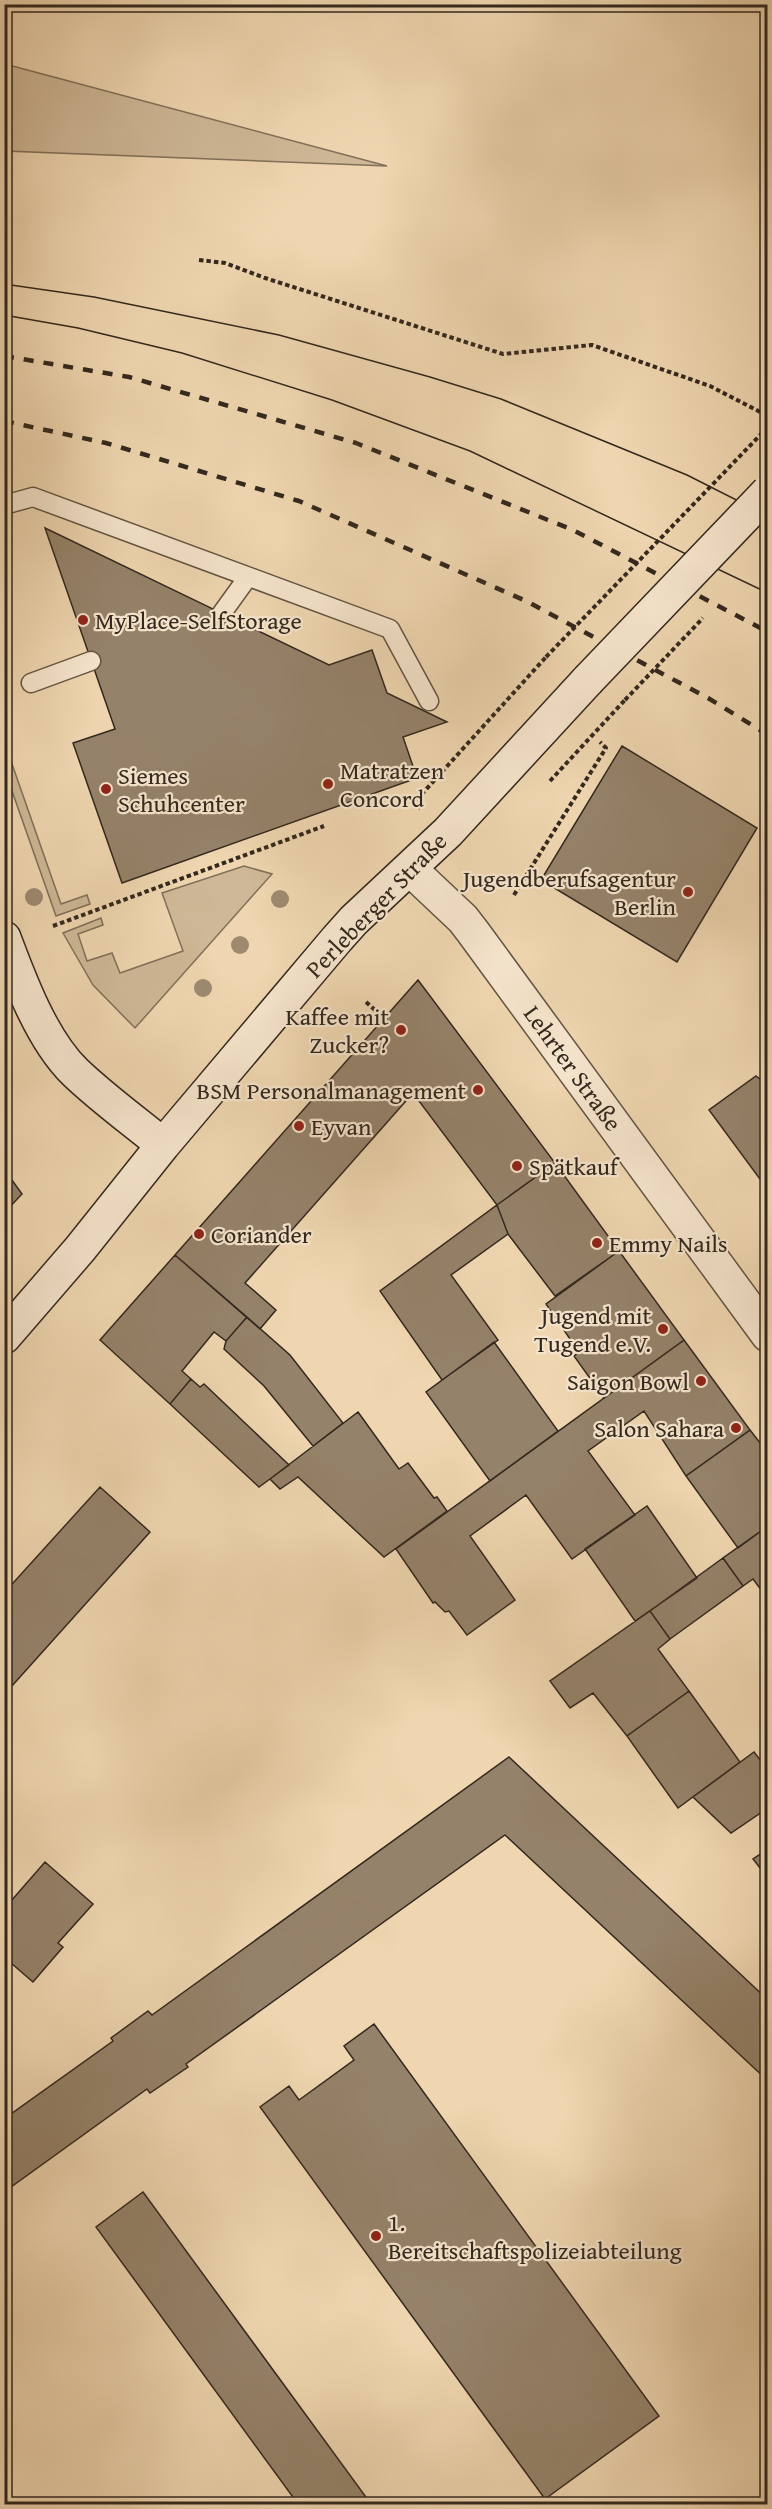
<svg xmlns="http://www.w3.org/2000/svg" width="772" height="2509" viewBox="0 0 772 2509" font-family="'Gentium Book Plus',serif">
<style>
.green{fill:#cfb897;stroke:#81705a;stroke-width:1.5}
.building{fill:#95826a;stroke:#33281e;stroke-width:1.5}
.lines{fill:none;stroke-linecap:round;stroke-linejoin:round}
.lane-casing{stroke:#625442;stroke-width:21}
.street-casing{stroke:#625442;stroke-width:36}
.secondary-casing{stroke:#33281e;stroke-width:36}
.path{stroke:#33281e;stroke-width:4;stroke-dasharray:4.5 3;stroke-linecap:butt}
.lane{stroke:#f5e4cc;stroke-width:18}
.street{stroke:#f5e4cc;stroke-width:33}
.secondary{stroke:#f5e4cc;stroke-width:33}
.tram{stroke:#33281e;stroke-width:1.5}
.rail{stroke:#33281e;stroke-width:4.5;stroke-dasharray:10 10;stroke-linecap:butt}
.secondary-bridge-casing{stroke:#33281e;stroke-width:36;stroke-linecap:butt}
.path-bridge{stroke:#33281e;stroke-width:4;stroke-dasharray:4.5 3;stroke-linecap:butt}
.secondary-bridge{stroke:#f5e4cc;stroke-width:33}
.tree{fill:#9d8a70}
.poi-dot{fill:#8f2418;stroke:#f5e4cc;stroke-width:2}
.labels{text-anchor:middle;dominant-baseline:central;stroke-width:4.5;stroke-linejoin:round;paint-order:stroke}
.poi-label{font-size:24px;fill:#33281e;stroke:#f5e4cc;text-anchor:start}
.street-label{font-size:24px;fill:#33281e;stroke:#f5e4cc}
</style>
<rect width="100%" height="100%" fill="#efd6b0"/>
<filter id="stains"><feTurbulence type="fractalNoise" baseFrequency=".00333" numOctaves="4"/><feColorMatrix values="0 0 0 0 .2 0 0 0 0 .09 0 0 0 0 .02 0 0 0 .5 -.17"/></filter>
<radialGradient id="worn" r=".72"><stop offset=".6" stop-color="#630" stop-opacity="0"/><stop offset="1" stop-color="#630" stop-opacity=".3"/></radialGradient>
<path class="green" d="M4,64H5L387,166L5,151Z
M5,744L61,904L87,895L90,904L56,916L5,771Z
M244,866L272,874L135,1028L93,985L63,933L101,918L103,925L78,934L87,961L112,953L120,973L183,951L162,893Z"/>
<path class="building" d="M45,528L329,665L372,650L387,693L447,722L403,737L417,778L122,883L73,743L115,729Z
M622,746L757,828L677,962L541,880Z
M418,980L555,1163L497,1205L413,1093L245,1283L276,1310L260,1329L175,1255Z
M756,1076L768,1085V1190L709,1110Z
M555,1163L619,1251L555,1296L508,1234L497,1205Z
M4,1169L22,1194L4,1213Z
M497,1205L508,1234L451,1275L498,1340L442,1380L380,1291Z
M619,1251L684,1340L604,1398L574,1356L579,1352L546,1304Z
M175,1255L247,1317L226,1341L214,1332L182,1371L191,1379L170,1404L100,1340Z
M247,1317L290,1355L343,1423L313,1446L264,1386L224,1349L226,1341Z
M684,1340L750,1430L686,1476L644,1411L588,1451L635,1515L572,1559L526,1495L470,1536L515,1600L467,1635L449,1611L445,1612L435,1602L433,1603L396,1549Z
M494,1342L558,1431L490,1481L426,1392Z
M191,1379L200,1387L204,1384L289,1465L259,1487L170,1404Z
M358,1412L399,1469L408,1463L434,1498L437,1497L447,1511L384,1557L298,1477L280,1489L270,1479Z
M750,1430L768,1453V1526L738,1548L686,1476Z
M100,1487L150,1532L11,1687L4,1682V1593Z
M647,1506L697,1578L635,1621L585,1549Z
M768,1526V1599L753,1579L743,1586L723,1558Z
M723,1558L743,1586L670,1639L650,1611Z
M650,1611L670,1639L658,1649L689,1691L627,1736L593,1693L570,1708L550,1681Z
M689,1691L740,1762L678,1808L627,1736Z
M754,1752L768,1770V1808L731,1833L693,1797Z
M509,1757L768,2000V2081L505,1835L186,2064L188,2067L150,2093L147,2089L4,2192V2119L113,2041L111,2038L148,2011L152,2015Z
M768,1849V1878L753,1859Z
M45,1862L93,1904L58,1943L63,1947L33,1982L4,1957V1896L11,1901Z
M374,2024L659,2416L545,2499L260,2107L289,2086L299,2100L354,2060L344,2046Z
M143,2192L371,2504H298L96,2227Z"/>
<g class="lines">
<g class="lane-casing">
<path id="lane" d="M4,505L33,497L390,629L429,701
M222,613L248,577
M31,683L91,661"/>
</g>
<g class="street-casing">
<path id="street" d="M410,869L463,919L473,932L768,1335"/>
</g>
<g class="secondary-casing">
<path id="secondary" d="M4,938C20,981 42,1040 75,1072C102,1098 134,1121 163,1145
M4,1337L80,1249L163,1145L337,939L354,920L448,832L588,680"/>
</g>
<path class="path" d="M199,260L225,263L265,278L503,354L592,345L710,386L768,416
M550,781L625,700
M418,809L421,795L546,657
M514,895L606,748L600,742
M53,926L324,826
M366,1002L375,1010"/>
<use href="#lane" class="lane"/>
<use href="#street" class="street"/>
<use href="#secondary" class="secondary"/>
<path class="tram" d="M4,284L94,297L279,335L430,377L501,399L687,475L768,516
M4,315L78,328L182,353L332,400L470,451L768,593"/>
<path class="rail" d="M4,356L129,377L356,443L573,530L768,632
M4,421L106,443L299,501L526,601L708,698L768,735"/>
<g class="secondary-bridge-casing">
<path id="secondary-bridge" d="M588,680L768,492"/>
</g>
<path class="path-bridge" d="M546,657L768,427
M625,700L703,618"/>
<use href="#secondary-bridge" class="secondary-bridge"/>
</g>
<g class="tree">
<circle cx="34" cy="897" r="9"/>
<circle cx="280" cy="899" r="9"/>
<circle cx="240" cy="945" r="9"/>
<circle cx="203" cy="988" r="9"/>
</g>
<g class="poi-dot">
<circle cx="83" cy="620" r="6"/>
<circle cx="328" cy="784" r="6"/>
<circle cx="106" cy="789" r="6"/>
<circle cx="688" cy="892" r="6"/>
<circle cx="401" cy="1030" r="6"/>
<circle cx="478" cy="1090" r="6"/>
<circle cx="299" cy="1126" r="6"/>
<circle cx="517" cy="1166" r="6"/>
<circle cx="199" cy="1234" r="6"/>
<circle cx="597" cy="1243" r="6"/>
<circle cx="663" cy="1329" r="6"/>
<circle cx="701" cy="1381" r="6"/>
<circle cx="736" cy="1428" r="6"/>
<circle cx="376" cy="2236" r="6"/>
</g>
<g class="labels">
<g class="poi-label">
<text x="95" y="620">MyPlace-SelfStorage</text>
<text x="340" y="770">Matratzen<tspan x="340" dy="28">Concord</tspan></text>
<text x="118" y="775">Siemes<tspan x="118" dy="28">Schuhcenter</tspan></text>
<text x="676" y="878" text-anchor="end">Jugendberufsagentur<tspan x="676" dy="28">Berlin</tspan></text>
<text x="389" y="1016" text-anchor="end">Kaffee mit<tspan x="389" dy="28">Zucker?</tspan></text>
<text x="466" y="1090" text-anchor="end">BSM Personalmanagement</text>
<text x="311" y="1126">Eyvan</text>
<text x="529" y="1166">Spätkauf</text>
<text x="211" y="1234">Coriander</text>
<text x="609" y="1243">Emmy Nails</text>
<text x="651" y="1315" text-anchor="end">Jugend mit<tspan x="651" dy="28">Tugend e.V.</tspan></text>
<text x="689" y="1381" text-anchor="end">Saigon Bowl</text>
<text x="724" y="1428" text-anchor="end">Salon Sahara</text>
<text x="388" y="2222">1.<tspan x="388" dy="28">Bereitschaftspolizeiabteilung</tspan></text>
</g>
<g class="street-label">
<text transform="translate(376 905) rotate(-46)">Perleberger Straße</text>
<text transform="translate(573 1068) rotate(54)">Lehrter Straße</text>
</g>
</g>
<rect width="772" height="2509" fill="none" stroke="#efd6b0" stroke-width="24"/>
<rect x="6" y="6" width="760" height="2497" fill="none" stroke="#33281e" stroke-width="3"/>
<rect x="12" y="12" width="748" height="2485" fill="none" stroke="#33281e" stroke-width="1.5"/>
<rect width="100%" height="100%" filter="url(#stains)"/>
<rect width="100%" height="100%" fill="url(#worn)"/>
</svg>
